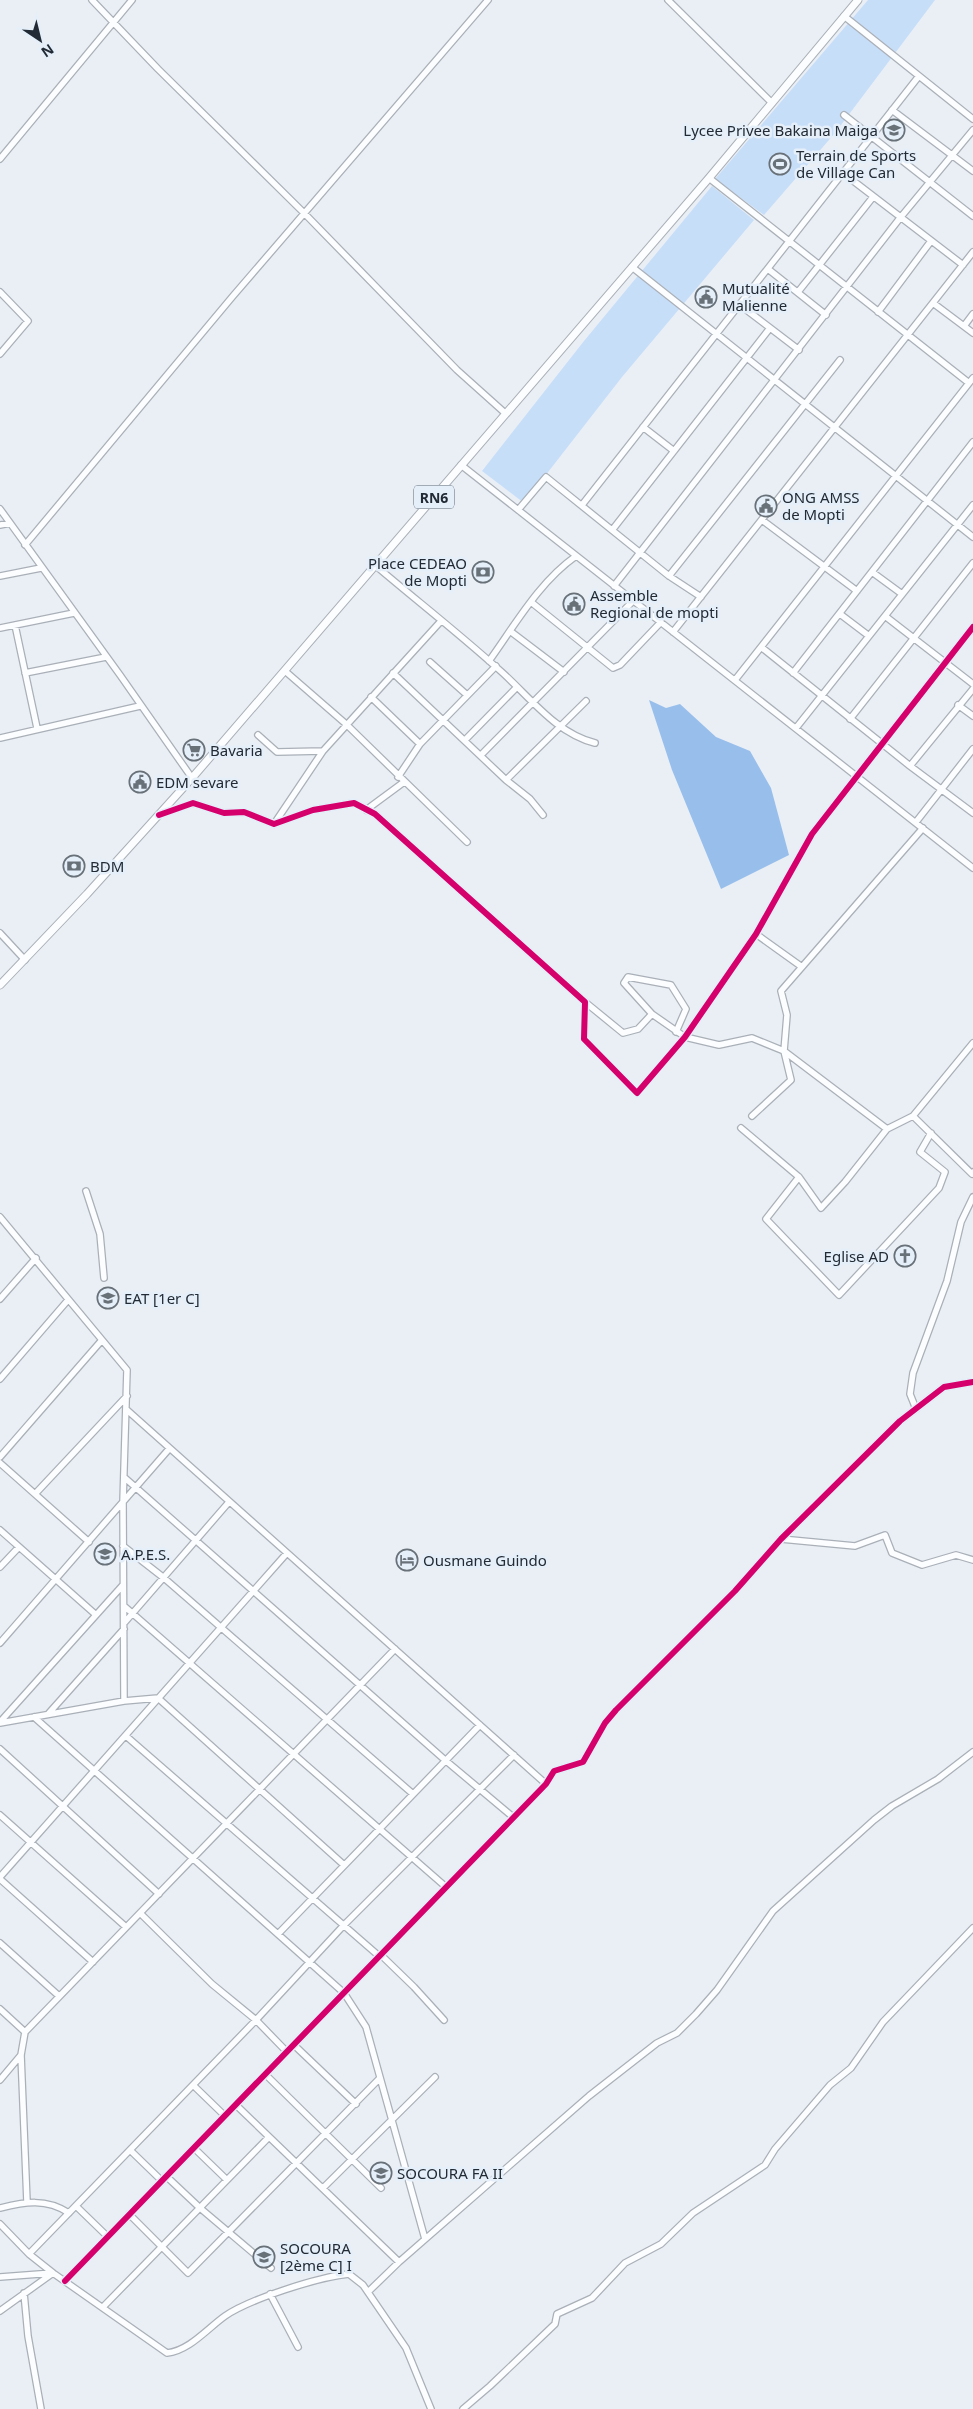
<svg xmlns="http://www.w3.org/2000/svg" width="973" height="2409" viewBox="0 0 973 2409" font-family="'Noto Sans',sans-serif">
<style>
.green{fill:#c7def9}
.water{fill:#98bfec}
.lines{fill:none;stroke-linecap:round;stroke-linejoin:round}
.minor-casing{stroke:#aab0b8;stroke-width:8}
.major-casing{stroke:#aab0b8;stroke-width:9}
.minor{stroke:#fcfdfe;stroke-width:5.5}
.major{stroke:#fcfdfe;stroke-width:7}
.cycleway-casing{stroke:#e5effa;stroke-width:9}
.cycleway{stroke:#d6006c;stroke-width:6}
.labels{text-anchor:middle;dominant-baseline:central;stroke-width:5;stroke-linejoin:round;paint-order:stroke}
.shield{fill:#e5effa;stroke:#5c6670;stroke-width:1}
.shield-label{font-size:14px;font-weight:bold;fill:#222b35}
.poi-label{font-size:15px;fill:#222b35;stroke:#e5effa;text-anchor:start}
</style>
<rect width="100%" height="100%" fill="#eaeff5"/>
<path class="green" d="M868,0H935L835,133L764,215L715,179Z
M712,186L754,220L622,377L524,503L482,471L584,341Z"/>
<path class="water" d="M649,700L666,708L680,704L716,737L750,751L771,788L789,855L721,889L672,770Z"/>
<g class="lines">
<g class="minor-casing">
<path id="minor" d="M92,0L158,69L305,214L457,370L505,413
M668,0L772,103
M844,16L973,119
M892,110L973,171
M844,115L973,216
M0,159L132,0
M843,173L963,265
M709,178L969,383
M632,267L973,537
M768,269L826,315
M0,292L28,321L0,354
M798,292L873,197
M933,303L973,333
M740,305L799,350
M878,312L931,241
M964,326L973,314
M643,427L674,451
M461,465L973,868
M582,505L919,76
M0,509L120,675L192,778
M518,510L546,477L669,576L701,597
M762,520L857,591
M0,525L10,523
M613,529L770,328
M25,545L233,296L488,0
M376,566C416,600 457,632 496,667C527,693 554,733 595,743
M872,572L902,594
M0,576L41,568
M669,576L840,360
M614,586L900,218L973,130
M531,602L613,668L620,665L661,622
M840,614L869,636
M885,616L973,684
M15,625L37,728
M0,628L74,613
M510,631L564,672
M673,632L973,252
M761,647L910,766L973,813
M489,661C515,625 539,582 576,556
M430,662L467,695
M285,671L346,724L467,842
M25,673L106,657
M393,673L506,780L530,799L543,815
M793,673L973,442
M735,680L973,378
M371,697L420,744
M958,705L973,716
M850,719L973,563
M796,728L973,505
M258,735L277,752L323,751L441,621
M0,738L140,706
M465,740L517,687
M481,755L633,601
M910,766L973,689
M398,777L420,744L496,666
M506,780L586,701
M366,810L404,782
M159,815L193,803L224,813L244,812L274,824L313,810L354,803L375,814L585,1002L584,1039L637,1093L685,1037L756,934L812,834L973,627
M916,822L973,749
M274,824L323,751
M0,933L25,960
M756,934L802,967
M585,1002L623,1033L638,1029L652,1014L685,1037L719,1045L752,1038L784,1051L887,1129L913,1116
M652,1014L624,983L628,977L671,985L686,1009L676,1032
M973,1043L913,1116L972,1174L973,1172
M752,1116L791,1080L784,1051L787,1015L781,991L923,828
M741,1128L799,1177L766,1219L839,1295L939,1188L945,1172L920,1152L931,1133
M799,1177L821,1208L845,1182L887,1129
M86,1191L100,1234L104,1278
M0,1217L127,1370L123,1502L124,1701
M0,1299L36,1258
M0,1379L68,1300
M916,1409L910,1394L913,1373L947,1281L961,1222L973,1197
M127,1410L546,1784
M0,1457L102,1340
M0,1463L89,1542
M125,1478L445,1760L513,1817
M35,1494L127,1396
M0,1530L95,1614
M781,1539L855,1546L885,1535L892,1553L922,1565L956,1555L973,1560
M123,1546L164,1578L413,1794
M0,1567L19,1547
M124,1606L446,1887
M125,1622L229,1502
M0,1643L169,1449
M49,1713L124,1629
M34,1717L344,1993L366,2027L425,2239
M0,1722L123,1585
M0,1723L124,1701L158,1698L344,1865
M126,1736L379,1956
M0,1749L159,1894
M0,1815L126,1927
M0,1877L287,1553
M0,1879L93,1962
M140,1913L212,1984L256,2020L287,2052
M278,1934L480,1725
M0,1943L59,1996
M381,1955L414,1987L444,2020
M0,2009L25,2032
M294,2045L356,2104
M265,2074L381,2188
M0,2080L21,2055
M193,2085L225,2116
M236,2105L399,2262
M194,2148L227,2180
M130,2150L162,2181
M166,2176L200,2208L271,2268
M323,2188L435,2077
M27,2202L21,2055L25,2032L395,1649
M76,2206L108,2237
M0,2208C25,2202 46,2198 69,2213
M129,2214L188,2273L380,2078
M0,2224L29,2254L53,2273L167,2353C189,2351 208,2328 225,2316C250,2299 318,2277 349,2274L363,2285L406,2348L431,2409
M29,2254L256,2020L344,1925L514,1755
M0,2277L53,2273
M65,2281L546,1784L554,1771L583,1762L605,1723L616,1710L735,1591L781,1539L900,1421L944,1387L973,1382
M368,2292L399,2262L589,2096L657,2043L677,2033L696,2014L717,1990L773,1911L874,1820L892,1806L938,1779L973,1752
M24,2293L28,2336L41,2409
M270,2294L298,2347
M103,2307L268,2138
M0,2311L53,2273
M463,2409L490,2386L555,2324L557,2314L592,2298L625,2263L661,2244L693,2213L765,2165L775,2149L830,2085L851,2068L883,2022L973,1928"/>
</g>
<g class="major-casing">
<path id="major" d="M0,985L87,894L192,778L709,178L858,0"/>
</g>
<use href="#minor" class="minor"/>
<use href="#major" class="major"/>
<g class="cycleway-casing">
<path id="cycleway" d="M159,815L193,803L224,813L244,812L274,824L313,810L354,803L375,814L585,1002L584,1039L637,1093L685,1037L756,934L812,834L973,627
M65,2281L546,1784L554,1771L583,1762L605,1723L616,1710L735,1591L781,1539L900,1421L944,1387L973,1382"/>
</g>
<use href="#cycleway" class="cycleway"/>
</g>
<defs>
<g id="school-ring" transform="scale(1.125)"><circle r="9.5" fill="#e5effa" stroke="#687078" stroke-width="1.5"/><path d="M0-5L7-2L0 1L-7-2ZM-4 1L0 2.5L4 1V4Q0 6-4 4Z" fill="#687078"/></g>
<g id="stadium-ring" transform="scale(1.125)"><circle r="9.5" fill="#e5effa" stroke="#687078" stroke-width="1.5"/><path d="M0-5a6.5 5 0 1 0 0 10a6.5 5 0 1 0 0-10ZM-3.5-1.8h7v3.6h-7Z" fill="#687078"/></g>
<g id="civic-ring" transform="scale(1.125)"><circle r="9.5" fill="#e5effa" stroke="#687078" stroke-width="1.5"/><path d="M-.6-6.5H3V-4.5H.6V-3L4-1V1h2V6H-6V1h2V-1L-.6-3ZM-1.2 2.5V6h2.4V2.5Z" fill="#687078"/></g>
<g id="bank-ring" transform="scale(1.125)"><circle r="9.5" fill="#e5effa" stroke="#687078" stroke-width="1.5"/><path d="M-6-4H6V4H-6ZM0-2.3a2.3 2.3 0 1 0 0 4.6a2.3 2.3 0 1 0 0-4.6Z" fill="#687078"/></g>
<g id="supermarket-ring" transform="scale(1.125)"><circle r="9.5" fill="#e5effa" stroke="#687078" stroke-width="1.5"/><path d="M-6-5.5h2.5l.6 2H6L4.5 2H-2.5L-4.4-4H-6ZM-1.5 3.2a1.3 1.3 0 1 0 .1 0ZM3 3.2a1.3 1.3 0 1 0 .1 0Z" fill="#687078"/></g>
<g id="church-ring" transform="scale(1.125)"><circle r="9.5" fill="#e5effa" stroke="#687078" stroke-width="1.5"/><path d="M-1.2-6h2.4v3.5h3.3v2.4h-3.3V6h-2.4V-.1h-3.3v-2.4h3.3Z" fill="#687078"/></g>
<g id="hotel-ring" transform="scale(1.125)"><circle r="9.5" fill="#e5effa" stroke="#687078" stroke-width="1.5"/><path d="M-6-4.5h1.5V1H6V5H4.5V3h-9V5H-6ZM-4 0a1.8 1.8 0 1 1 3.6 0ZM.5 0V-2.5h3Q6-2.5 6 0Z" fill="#687078"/></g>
</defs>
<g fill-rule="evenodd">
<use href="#school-ring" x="894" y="130"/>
<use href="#stadium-ring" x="780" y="164"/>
<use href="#civic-ring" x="706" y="297"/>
<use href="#civic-ring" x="766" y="506"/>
<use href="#bank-ring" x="483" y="572"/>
<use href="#civic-ring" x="574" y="604"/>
<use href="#supermarket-ring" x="194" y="750"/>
<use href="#civic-ring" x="140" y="782"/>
<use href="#bank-ring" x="74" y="866"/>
<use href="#church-ring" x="905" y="1256"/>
<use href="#school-ring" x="108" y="1298"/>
<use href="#school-ring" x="105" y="1554"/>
<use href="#hotel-ring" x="407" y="1560"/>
<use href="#school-ring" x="381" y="2173"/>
<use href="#school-ring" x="264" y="2257"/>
</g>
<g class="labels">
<rect class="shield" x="414" y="485.5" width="40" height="23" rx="4"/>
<g class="shield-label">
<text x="434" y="497">RN6</text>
</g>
<g class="poi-label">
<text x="878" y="130" text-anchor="end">Lycee Privee Bakaina Maiga</text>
<text x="796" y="155">Terrain de Sports<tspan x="796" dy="17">de Village Can</tspan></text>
<text x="722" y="288">Mutualité<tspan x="722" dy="17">Malienne</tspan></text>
<text x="782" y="497">ONG AMSS<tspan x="782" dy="17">de Mopti</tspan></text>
<text x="467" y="563" text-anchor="end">Place CEDEAO<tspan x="467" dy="17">de Mopti</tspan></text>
<text x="590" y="595">Assemble<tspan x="590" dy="17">Regional de mopti</tspan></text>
<text x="210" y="750">Bavaria</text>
<text x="156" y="782">EDM sevare</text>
<text x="90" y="866">BDM</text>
<text x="889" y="1256" text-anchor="end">Eglise AD</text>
<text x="124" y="1298">EAT [1er C]</text>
<text x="121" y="1554">A.P.E.S.</text>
<text x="423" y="1560">Ousmane Guindo</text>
<text x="397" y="2173">SOCOURA FA II</text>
<text x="280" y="2248">SOCOURA<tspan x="280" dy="17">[2ème C] I</tspan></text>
</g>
</g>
<g transform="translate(40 40) rotate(145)" stroke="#e5effa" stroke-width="4" paint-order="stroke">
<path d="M0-4L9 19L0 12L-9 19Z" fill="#222b35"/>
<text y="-8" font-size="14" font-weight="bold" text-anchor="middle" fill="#222b35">N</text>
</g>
</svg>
